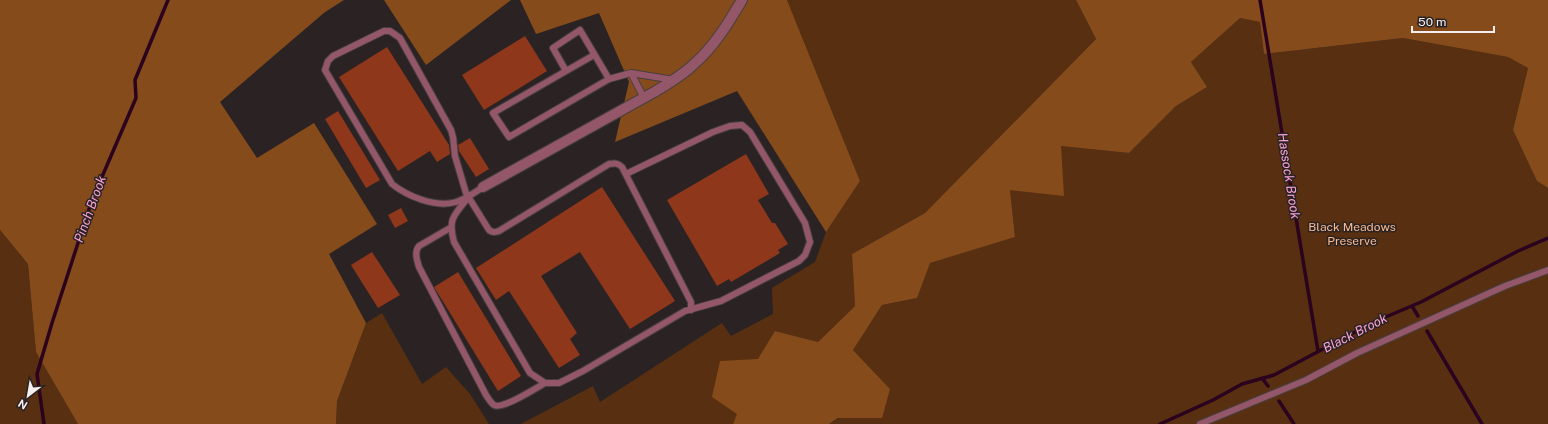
<svg xmlns="http://www.w3.org/2000/svg" width="1548" height="424" viewBox="0 0 1548 424" font-family="'Public Sans',sans-serif">
<style>
.green{fill:#583011}
.forest{fill:#864b1b}
.lines{fill:none;stroke-linecap:round;stroke-linejoin:round}
.stream{stroke:#2b031e;stroke-width:3.5}
.building{fill:#8e371b}
.lane-casing{stroke:#473f3f;stroke-width:8}
.street-casing{stroke:#473f3f;stroke-width:12}
.lane{stroke:#945769;stroke-width:6}
.street{stroke:#945769;stroke-width:10}
.labels{text-anchor:middle;dominant-baseline:central;stroke-width:3;stroke-linejoin:round;paint-order:stroke}
.park-label{font-size:12px;fill:#f9ba8f;stroke:#2b2323}
.water-label{font-size:13px;font-style:italic;fill:#fca2d8;stroke:#2b2323}
</style>
<rect width="100%" height="100%" fill="#2b2323"/>
<path class="green" d="M787,0H1076L1096,39L925,213L852,254L855,306L818,342L775,331L733,424H521L593,386L600,402L722,323L731,336L773,314L772,288L815,262L826,232L860,181Z
M1240,18L1260,22L1264,54L1403,38L1508,57L1528,68L1513,130L1537,181L1548,188V424H829L890,389L853,350L882,305L917,298L929,263L1015,237L1010,190L1061,146L1129,153L1176,106L1207,87L1191,62Z
M0,230L28,264L36,352L78,424H0Z
M382,313L422,384L446,367L470,394L489,424H336L337,401L366,323Z"/>
<path class="forest" d="M0,0H344L325,12L220,102L257,158L314,123L377,224L329,254L366,323L337,401L336,424H78L36,352L28,264L0,230Z
M384,0H511L426,65Z
M520,0H787L860,181L826,232L737,91L615,142L629,82L599,13L536,34Z
M1076,0H1548V188L1537,181L1513,130L1528,68L1508,57L1403,38L1264,54L1260,22L1240,18L1191,62L1207,87L1176,106L1129,153L1061,146L1064,196L1010,190L1015,237L930,263L917,298L882,305L853,350L890,389L882,418H838L829,424H733L737,414L712,397L720,361L758,359L775,331L818,342L855,306L852,254L925,213L1096,39Z"/>
<g class="lines">
<path class="stream" d="M1260,0L1318,351
M1412,306L1418,316
M1427,331L1482,424
M1262,378L1268,386
M1279,401L1294,424
M44,424L37,374L52,323L92,200L136,98L135,80L168,0
M1160,424L1213,400L1242,384L1274,375L1374,322L1421,302L1518,251L1548,238"/>
</g>
<path class="building" d="M525,36L547,71L484,110L462,75Z
M387,47L449,145L450,154L437,162L430,151L398,171L339,77Z
M338,111L380,180L366,188L325,119Z
M470,138L489,169L476,177L459,151L458,145Z
M746,154L769,194L758,200L772,223H775L788,244L778,250L780,253L731,282L729,279L717,286L667,200Z
M602,187L675,301L630,329L580,252L541,276L577,333L570,339L580,355L559,368L509,291L496,300L476,268Z
M401,208L408,221L395,228L388,215Z
M372,252L400,295L378,308L351,265Z
M458,272L521,376L498,391L434,287Z"/>
<g class="lines">
<g class="lane-casing">
<path id="lane" d="M566,71L594,55
M609,79L580,30L553,48L566,71L493,113L509,137L609,79L631,73
M644,98L631,73L674,80
M483,187C474,193 466,199 456,202C435,208 407,196 392,184L325,70L328,61L333,56L384,31H390L400,38L451,130L453,137L455,156L466,193L489,230C493,233 495,232 499,231L609,164C615,163 618,163 622,167L691,302V310
M467,199C453,216 448,220 454,242L530,373L545,383H559L583,371L685,311L721,301L799,261L805,255L810,242L805,223L750,132L742,125L730,126L713,132L626,174
M450,228L419,246C414,252 417,260 419,267L486,395C488,398 491,403 494,405C502,410 536,388 545,383
M1200,424L1306,380L1357,353L1505,286L1548,270"/>
</g>
<g class="street-casing">
<path id="street" d="M483,187L656,91C669,83 683,75 694,64C714,47 729,22 742,0"/>
</g>
<use href="#lane" class="lane"/>
<use href="#street" class="street"/>
</g>
<g class="labels">
<g class="park-label">
<text x="1352" y="227">Black Meadows<tspan x="1352" dy="14">Preserve</tspan></text>
</g>
<g class="water-label">
<text transform="translate(1289 176) rotate(81)">Hassock Brook</text>
<text transform="translate(90 209) rotate(-70)">Pinch Brook</text>
<text transform="translate(1355 333) rotate(-27)">Black Brook</text>
</g>
</g>
<g transform="translate(28 396) rotate(211)" stroke="#2b2323" stroke-width="3" paint-order="stroke">
<path d="M0-3L7 15L0 10L-7 15Z" fill="#f3eeed"/>
<text y="-6" font-size="11" font-weight="bold" text-anchor="middle" fill="#f3eeed">N</text>
</g>
<path d="M1412 26v6h82v-6" fill="none" stroke="#f3eeed" stroke-width="2"/>
<text x="1418" y="26" font-size="12" fill="#f3eeed" stroke="#2b2323" stroke-width="3" paint-order="stroke">50 m</text>
</svg>
